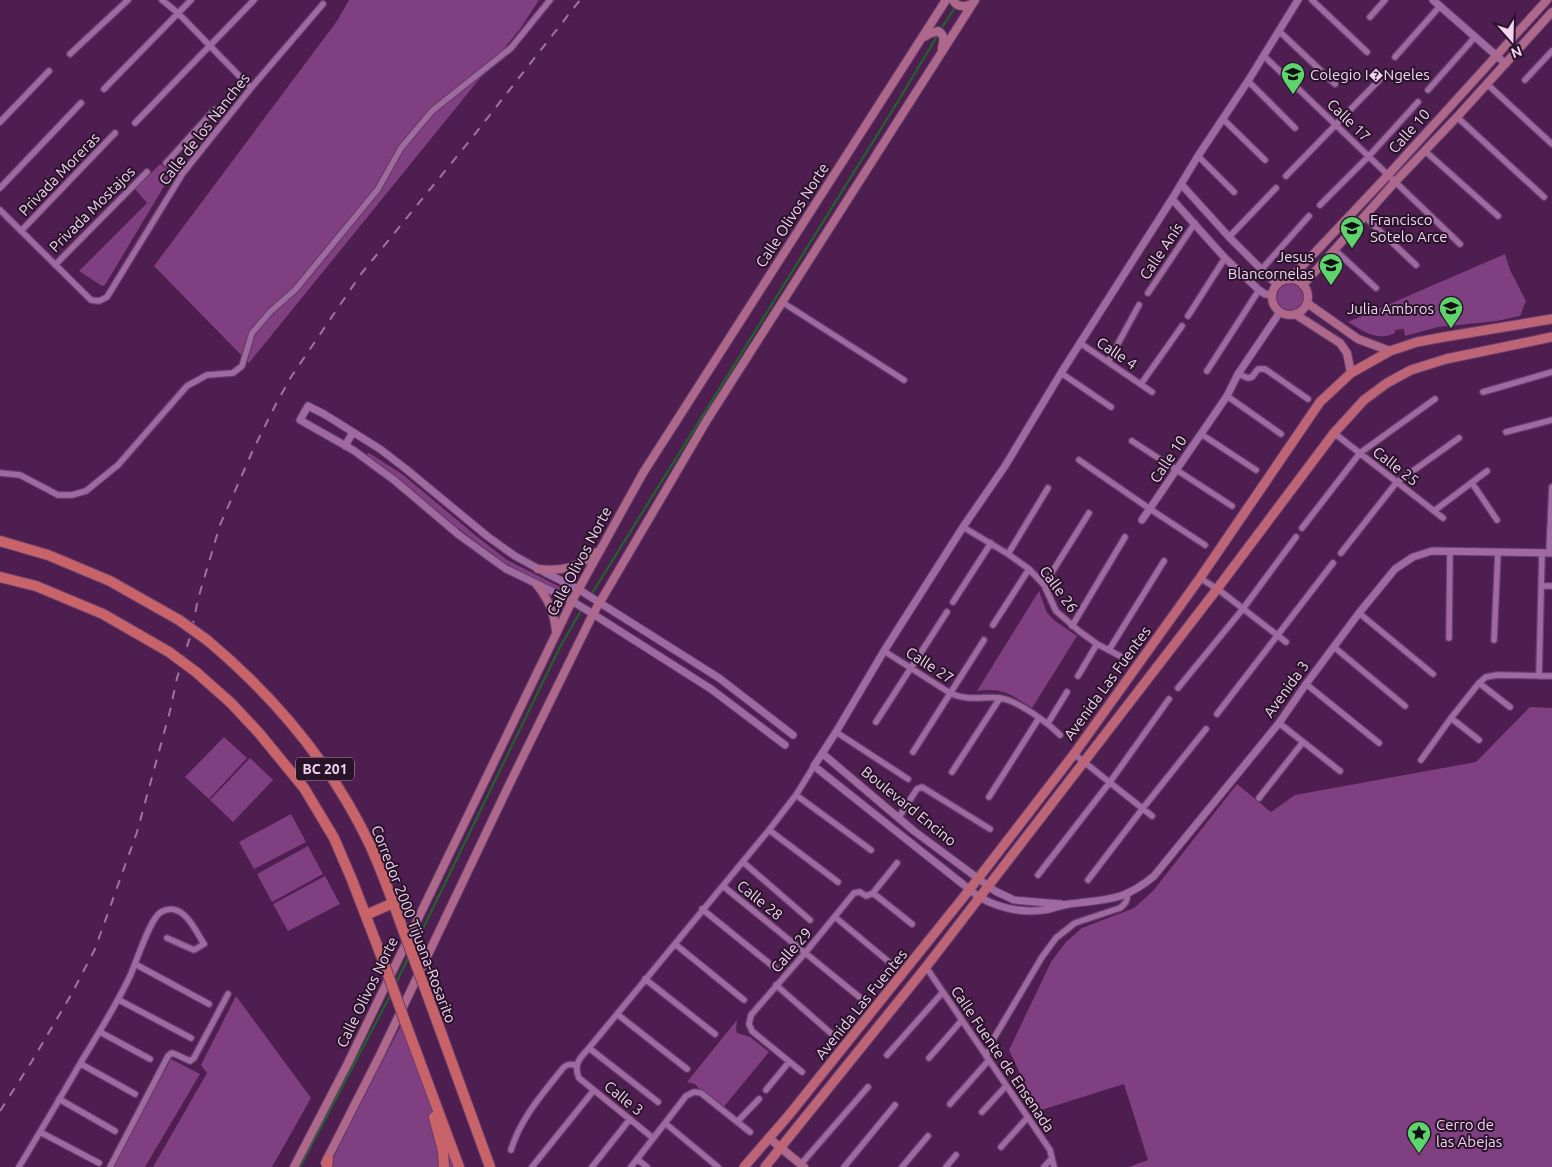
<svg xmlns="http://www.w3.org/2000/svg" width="1552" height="1167" viewBox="0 0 1552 1167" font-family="Ubuntu,sans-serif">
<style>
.green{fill:#7f3f81}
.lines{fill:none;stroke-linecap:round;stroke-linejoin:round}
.stream{stroke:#196927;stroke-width:2}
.minor-casing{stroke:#673d6a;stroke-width:8}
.tertiary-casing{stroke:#673d6a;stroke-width:9}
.secondary-casing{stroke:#673d6a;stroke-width:10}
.primary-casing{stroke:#673d6a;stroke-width:11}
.trunk-casing{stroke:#673d6a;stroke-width:12}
.minor{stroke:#9e6aa0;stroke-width:5.5}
.tertiary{stroke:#9e6aa0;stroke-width:7}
.secondary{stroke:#ae688b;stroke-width:8}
.primary{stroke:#bd6577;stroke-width:9}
.trunk{stroke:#c86469;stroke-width:10}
.rail{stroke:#9d769e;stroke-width:2;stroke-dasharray:9 9;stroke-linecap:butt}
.trunk-bridge-casing{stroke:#673d6a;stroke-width:12;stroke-linecap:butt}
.trunk-bridge{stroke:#c86469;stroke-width:10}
.labels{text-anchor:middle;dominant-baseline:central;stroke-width:4;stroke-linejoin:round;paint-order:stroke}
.shield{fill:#281329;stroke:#b59ab5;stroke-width:1}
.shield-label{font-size:14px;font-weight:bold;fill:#f1d4f1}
.poi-label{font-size:15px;fill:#f1d4f1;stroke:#281329;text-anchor:start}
.street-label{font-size:15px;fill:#f1d4f1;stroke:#281329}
</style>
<rect width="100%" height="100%" fill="#4e1e50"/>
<path class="green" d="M349,0H539L520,29L249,363L154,266L337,21Z
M160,164L172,173L105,285L102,286L79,271L147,203L135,189Z
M1505,254L1510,270L1526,301L1520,316L1497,321L1438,327L1405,336L1404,329L1395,330V333C1376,342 1364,331 1348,322Z
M1277 297a13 13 0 1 1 26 0a13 13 0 1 1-26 0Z
M369,453L402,474L475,535L507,560L564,589L565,592V593L562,594L505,563L454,525L403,482L368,456L367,454Z
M1039,591L1047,613L1055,621L1077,636L1032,708C1012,695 1002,687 977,691Z
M1530,707L1552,708V1167H1129L1148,1160L1124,1084L1038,1111L1009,1050L1051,962L1066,942L1082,928L1134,908L1153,891L1237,784L1271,812L1295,795L1476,762Z
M224,737L247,758L209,799L185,777Z
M250,758L273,780L233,822L210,800Z
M291,814L306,842L254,869L239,842Z
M308,846L323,874L272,902L257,874Z
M325,876L340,904L288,931L273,904Z
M236,996L311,1098L272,1167H153L207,1073L201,1065Z
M737,1020L736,1029L737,1033L750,1037L769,1052L722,1109L703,1093L695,1084L687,1082Z
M401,1025L454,1167H331L335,1154Z
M171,1059L200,1074L145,1167H112Z"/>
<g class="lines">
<path class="stream" d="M941,29L956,6
M591,595L897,103L939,33
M414,947L559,649L582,609
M396,983L409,956
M300,1167L391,994"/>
<g class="minor-casing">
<path id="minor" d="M162,0L178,13L251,88
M1312,0L1367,52
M1370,17L1385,0
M1279,31L1335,84
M70,54L128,0
M1264,56L1460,244
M1395,57L1440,6
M1525,80L1552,51
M1248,81L1295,128
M1487,84L1552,144
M104,89L191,0
M1428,90L1475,37
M1457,117L1544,197
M1223,119L1265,160
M0,122L49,71
M135,123L254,0
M1425,151L1498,216
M1198,156L1234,192
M183,173L166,163L214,110
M1286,176L1384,75
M0,188L81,103
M1320,205L1369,156L1418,102
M0,210L91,300L99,301L107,297L183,173L251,88L323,4
M1364,216L1416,265
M21,231L115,133
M1229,237L1276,188
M1334,249L1376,288
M55,265L147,172
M1261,270L1309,216
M1148,293L1195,223
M782,302L904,380
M1188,316L1225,258
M1080,343L1152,392
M1108,362L1139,305
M1207,371L1259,290
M1061,373L1111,407
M1238,374L1248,378L1252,377L1258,369H1265L1308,399
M1141,384L1182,326
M1483,392L1552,372
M1227,396L1281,434
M1506,432L1552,420
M1334,433L1443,518
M1201,434L1256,470
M1132,441L1232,506
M1079,460L1150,509L1205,545
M0,473L20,475L58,495H72L86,491L118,465L187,386L207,375L233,373L242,366L252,333L271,311L295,290L378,189L401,148L432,111L511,48L550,0
M1472,483L1497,520
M1434,511L1487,471
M963,527L1008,554L1029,569L1044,585L1056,611L1079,631L1097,644L1120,656
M1302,528L1360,453L1435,399
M1341,553L1396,483L1459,438
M1549,553L1552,487
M1008,554L1048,488
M1200,578L1219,590L1286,642
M1044,585L1089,513
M1542,586H1552
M953,602L991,543
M1359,613L1433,674
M993,625L1029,569
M1072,626L1125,537
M1449,638L1450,551
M1494,640L1498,552
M1334,647L1405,706
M1109,650L1164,561
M884,651L950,693C970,702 982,696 1000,698C1017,700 1048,723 1060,735
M1078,676L1097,644
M1539,676L1542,553
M1479,683L1510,707
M1306,684L1379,743
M1178,688L1242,610L1296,537
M1217,714L1333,563
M1451,718L1479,740
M876,722L947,612
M1048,723L1067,692
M1279,723L1340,771
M836,732L908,779
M913,752L984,640
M1074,754L1152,816
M1421,760L1451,718L1479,683L1486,677L1497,675L1552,676
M952,772L1000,698
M796,795L871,850
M989,797L1039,718
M1259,798L1303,742
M899,817L917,789L922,787L990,829
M769,830L838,882
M743,862L810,920
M1038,875L1110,782L1169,699
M1088,880L1143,808L1206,729
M723,886L863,1000
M873,893L912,924
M702,909L775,968
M835,917L889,962
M675,944L744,1000
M135,964L209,1004
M926,967L1050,1150L1054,1167
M645,979L715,1034
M776,985L833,1035
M119,1000L191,1038
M617,1014L687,1069
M100,1032L150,1059
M589,1048L658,1102
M887,1055L943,992
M986,1056L994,1038L1042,957L1056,938L1075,923L1120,908C1125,904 1128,901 1127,894
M929,1058L962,1020
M81,1064L135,1094
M802,1072L752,1031L749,1024L751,1015L805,953L854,893L860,892L866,896L873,893L897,863
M766,1090L789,1062
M59,1099L115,1131
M950,1104L989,1060
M982,1112L1006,1086
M737,1122L759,1099
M665,1123L718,1167
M40,1132L99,1163
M653,1138L579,1078C573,1064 580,1058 589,1048L769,830L796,795L814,766
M1001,1147L1028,1117
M511,1150C520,1119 543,1093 563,1068C567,1064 570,1064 576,1065
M637,1159L647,1167
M801,1164L868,1087
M19,1167C40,1132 61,1097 81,1062C98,1034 116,1006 130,976C136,963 150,918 161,912C183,900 195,930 204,944L194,950L167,938
M110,1167L168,1056L172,1053L175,1054L190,1061L194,1058L228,994
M532,1167L594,1090
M592,1167L630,1119
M631,1167L686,1096L694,1092L701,1093L750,1132
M844,1167L895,1105
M902,1167L928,1136
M946,1167L956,1155
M1044,1167L1052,1158"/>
</g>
<g class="tertiary-casing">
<path id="tertiary" d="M1298,0L1248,81L1198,156L1172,199L1061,373L1005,466L963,527L884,651L836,732L814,766L979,897C1001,909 1025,914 1050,909C1056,907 1062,905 1069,904C1106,899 1123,902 1154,876L1279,723L1306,684L1359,613L1395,569L1413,557L1432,551L1552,553
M1433,0L1506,64
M1181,184L1229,237L1277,285
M1172,199L1225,258L1259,290L1265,294L1272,295
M345,446L353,432
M1142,520L1227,396L1238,374L1280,312
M785,745L711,689L593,614L572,601L506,569L459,535L394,480L353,450L300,420L308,406L324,414L380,449L406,469L487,536L515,556L546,573L578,589L719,678L793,735
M823,754L914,831L995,891L1014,900L1061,904"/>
</g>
<g class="secondary-casing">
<path id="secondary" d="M953,0C957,8 965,7 972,4
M924,37L929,34L938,31C945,35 944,40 942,48
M1290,279L1388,175L1547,0
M1272 297a18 18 0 1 1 36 0a18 18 0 1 1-36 0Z
M1303,285L1395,182L1457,117L1552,12
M1307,303L1358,339L1390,351
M1295,314L1340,343L1347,353L1351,373
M538,569C563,572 578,567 597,552
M537,585C549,600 554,613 556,631
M769,1138L804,1167
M325,1163L381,1053L509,785L593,614L707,420L975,0
M294,1167L348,1063L572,601L643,473L946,0"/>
</g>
<g class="primary-casing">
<path id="primary" d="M744,1167L789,1115L970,889L1074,754L1200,578L1320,402L1351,373L1390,351L1417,342L1444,337L1552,319
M765,1167L926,967L1217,589L1334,433L1364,400L1387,383L1411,370L1446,359L1552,337"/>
</g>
<g class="trunk-casing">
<path id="trunk" d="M0,541L48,555L110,581L179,620
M0,577L36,586L103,614L169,652
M207,640C275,697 332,765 370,845C382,872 392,899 402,927
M196,672L231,703L259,733L304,788L334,838L352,880L382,958
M366,915L393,903
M427,994L490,1167
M407,1027L459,1167
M434,1117L443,1151L444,1167
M327,1167L328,1159"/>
</g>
<use href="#minor" class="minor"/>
<use href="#tertiary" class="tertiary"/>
<use href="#secondary" class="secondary"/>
<use href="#primary" class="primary"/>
<use href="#trunk" class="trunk"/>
<path class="rail" d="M0,1111L32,1061L71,995L95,949L137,832L170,711L177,678L191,634L198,599L220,525L253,450L276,404L291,377L361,274L471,139L580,0"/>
<g class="trunk-bridge-casing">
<path id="trunk-bridge" d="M179,620L207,640
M169,652L196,672
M402,927L427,994
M382,958L407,1027"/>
</g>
<use href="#trunk-bridge" class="trunk-bridge"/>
</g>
<defs>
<g id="school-pin" transform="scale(1.25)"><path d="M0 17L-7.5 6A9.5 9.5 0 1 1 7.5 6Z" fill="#5ed56c" stroke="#281329"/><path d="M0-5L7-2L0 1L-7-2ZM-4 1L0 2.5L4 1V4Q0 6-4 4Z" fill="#111"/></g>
<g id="sight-pin" transform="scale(1.25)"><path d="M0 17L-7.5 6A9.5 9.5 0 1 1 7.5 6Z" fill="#5ed56c" stroke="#281329"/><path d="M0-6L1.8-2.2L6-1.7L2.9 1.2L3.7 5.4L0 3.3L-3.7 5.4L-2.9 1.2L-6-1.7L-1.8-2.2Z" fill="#111"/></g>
</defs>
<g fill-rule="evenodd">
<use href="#school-pin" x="1293" y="74"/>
<use href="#school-pin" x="1352" y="228"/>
<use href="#school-pin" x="1331" y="265"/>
<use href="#school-pin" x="1451" y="308"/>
<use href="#sight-pin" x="1419" y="1133"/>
</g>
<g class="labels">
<rect class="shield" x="296" y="757.5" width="58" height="23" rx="4"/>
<g class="shield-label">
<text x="325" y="769">BC 201</text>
</g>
<g class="poi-label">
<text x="1310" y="74">Colegio I�Ngeles</text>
<text x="1370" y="219">Francisco<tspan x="1370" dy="17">Sotelo Arce</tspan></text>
<text x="1314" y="256" text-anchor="end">Jesus<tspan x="1314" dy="17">Blancornelas</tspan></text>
<text x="1434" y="308" text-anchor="end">Julia Ambros</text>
<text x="1436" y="1124">Cerro de<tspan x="1436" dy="17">las Abejas</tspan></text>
</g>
<g class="street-label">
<text transform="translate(1349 120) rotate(44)">Calle 17</text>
<text transform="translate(204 129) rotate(-52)">Calle de los Nanches</text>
<text transform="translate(1409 131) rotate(-48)">Calle 10</text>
<text transform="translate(59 174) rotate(-46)">Privada Moreras</text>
<text transform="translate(92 209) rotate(-45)">Privada Mostajos</text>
<text transform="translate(792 215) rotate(-57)">Calle Olivos Norte</text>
<text transform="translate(1161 251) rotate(-56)">Calle Anís</text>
<text transform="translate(1117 353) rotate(34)">Calle 4</text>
<text transform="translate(1168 459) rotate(-56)">Calle 10</text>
<text transform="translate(1396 466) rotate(38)">Calle 25</text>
<text transform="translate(579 561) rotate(-62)">Calle Olivos Norte</text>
<text transform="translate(1059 589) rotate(54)">Calle 26</text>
<text transform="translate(930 665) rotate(33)">Calle 27</text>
<text transform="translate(1107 683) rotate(-54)">Avenida Las Fuentes</text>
<text transform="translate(1286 689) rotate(-54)">Avenida 3</text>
<text transform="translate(909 806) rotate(39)">Boulevard Encino</text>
<text transform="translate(760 900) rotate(39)">Calle 28</text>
<text transform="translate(414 924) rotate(69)">Corredor 2000 Tijuana-Rosarito</text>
<text transform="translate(791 950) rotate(-49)">Calle 29</text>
<text transform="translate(367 992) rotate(-64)">Calle Olivos Norte</text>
<text transform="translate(861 1004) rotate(-51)">Avenida Las Fuentes</text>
<text transform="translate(1003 1059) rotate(56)">Calle Fuente de Ensenada</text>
<text transform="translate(624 1098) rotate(39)">Calle 3</text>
</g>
</g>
<g transform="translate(1512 40) rotate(160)" stroke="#281329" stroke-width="4" paint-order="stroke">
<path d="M0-4L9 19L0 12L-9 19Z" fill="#f1d4f1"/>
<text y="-8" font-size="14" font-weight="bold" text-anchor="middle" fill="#f1d4f1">N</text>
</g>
</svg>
